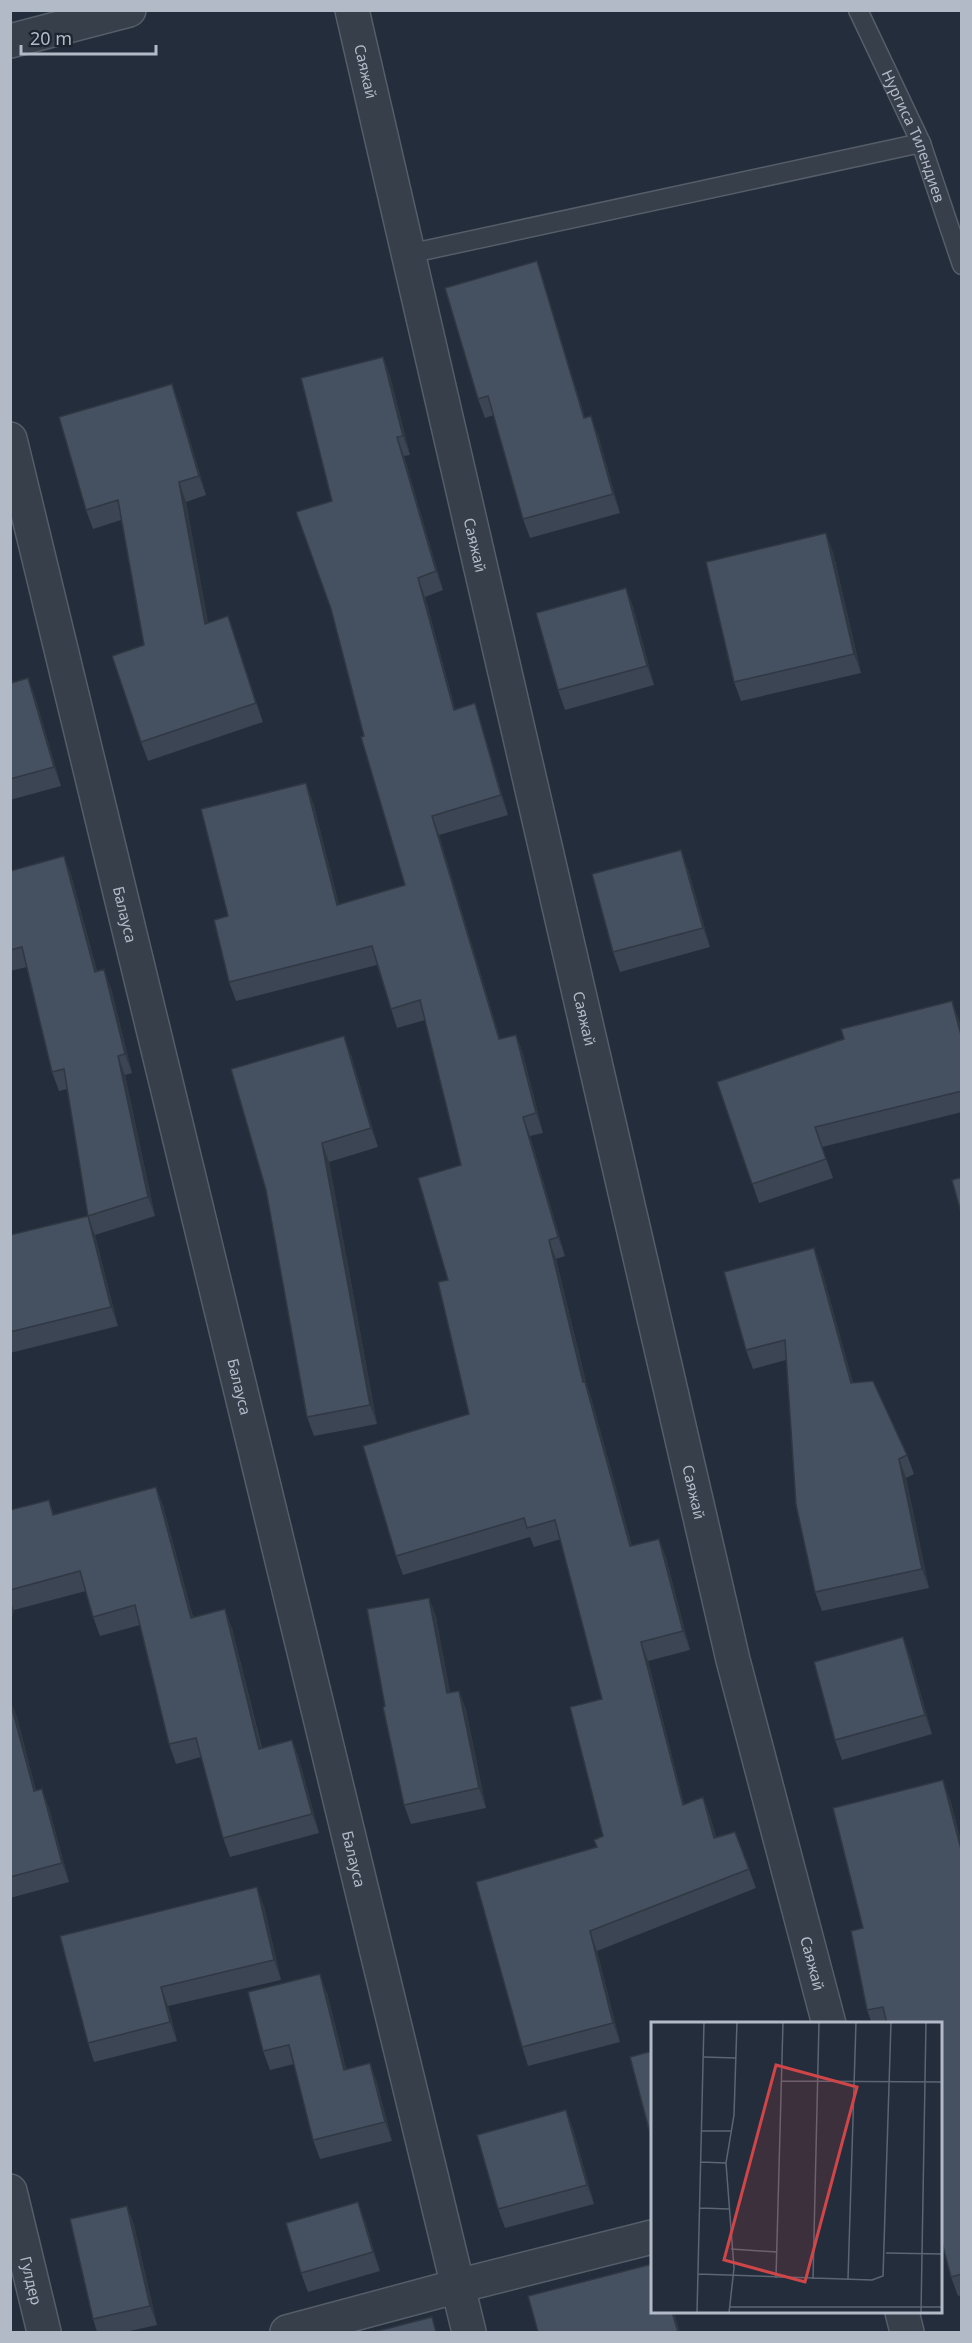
<svg xmlns="http://www.w3.org/2000/svg" width="972" height="2343" viewBox="0 0 972 2343" font-family="'Noto Sans',sans-serif">
<style>
.lines{fill:none;stroke-linecap:round;stroke-linejoin:round}
.service-casing{stroke:#555d69;stroke-width:21}
.minor-casing{stroke:#555d69;stroke-width:36}
.service{stroke:#373f4b;stroke-width:18}
.minor{stroke:#373f4b;stroke-width:33}
.wall{fill:#3b4553}
.shaded-wall{fill:#303843}
.building{fill:#455060;stroke:#303843;stroke-width:1.5}
.labels{text-anchor:middle;dominant-baseline:central;stroke-width:5;stroke-linejoin:round;paint-order:stroke}
.street-label{font-size:15px;fill:#b3bac7;stroke:#1c2430}
.inset-road{fill:none;stroke:#5d6573;stroke-width:1.5}
.view{fill:#cf4548;fill-opacity:0.15;stroke:#cf4548;stroke-width:3}
.inset-edge{fill:none;stroke:#b3bac7;stroke-width:3}
</style>
<rect width="100%" height="100%" fill="#242d3b"/>
<g class="lines">
<g class="service-casing">
<g id="service">
<path id="s1" d="M858,10L921,143L962,265"/>
<path d="M408,254L921,143"/>
</g>
</g>
<g class="minor-casing">
<g id="minor">
<path id="s2" d="M352,10L733,1660L829,2024"/>
<path d="M10,41L129,10"/>
<path id="s3" d="M10,439L469,2332"/>
<path id="s4" d="M10,2191L44,2332"/>
<path d="M902,2312L907,2332"/>
<path d="M287,2332L458,2286L652,2237"/>
</g>
</g>
<use href="#service" class="service"/>
<use href="#minor" class="minor"/>
</g>
<path class="wall" d="M537,261L543,280L585,418L598,435L620,513L530,538L523,519L494,415L485,418L478,399Z
M383,357L390,376L410,455L404,456L443,590L425,597L455,709L475,703L481,723L508,815L439,835L500,1039L516,1035L523,1054L543,1133L530,1136L565,1256L556,1259L586,1382L592,1401L632,1546L659,1539L666,1558L690,1650L648,1661L684,1804L703,1797L710,1816L716,1837L749,1869L756,1888L597,1951L620,2042L528,2066L522,2047L597,1847L603,1836L602,1699L561,1539L534,1547L530,1537L403,1575L396,1556L469,1414L448,1280L461,1165L425,1020L397,1028L391,1009L377,965L236,1001L229,982L228,916L313,802L339,905L405,885L364,736L332,501Z
M179,403L206,495L186,502L208,623L234,635L263,722L148,761L141,742L144,645L121,520L93,529L86,510Z
M833,552L861,673L741,701L734,682Z
M626,588L633,607L654,685L565,710L558,690Z
M10,674L13,682L28,678L35,697L61,786L10,800Z
M64,856L71,875L97,971L111,988L132,1073L125,1075L155,1216L95,1235L118,1326L10,1353V1235L88,1216L67,1089L59,1091L52,1072L27,967L10,971V871Z
M688,869L710,947L620,972L613,952Z
M952,1001L962,1030V1112L822,1147L833,1178L759,1203L717,1082Z
M351,1055L378,1147L329,1162L377,1424L314,1436L307,1417L266,1190Z
M821,1267L853,1383L907,1455L914,1474L906,1478L929,1588L822,1611L815,1592L786,1360L753,1369L746,1350Z
M156,1487L163,1506L193,1617L232,1628L262,1748L292,1740L299,1759L319,1833L230,1857L223,1838L201,1757L176,1764L169,1744L140,1625L100,1636L93,1617L86,1591L14,1610L10,1624V1510L49,1500L54,1515Z
M429,1598L436,1617L450,1693L459,1691L466,1710L486,1808L411,1824L404,1805L385,1706Z
M903,1637L910,1656L932,1734L842,1760L835,1740Z
M10,1700L17,1717L36,1791L49,1808L69,1882L10,1898Z
M950,1799L962,1845V2295L958,2296L951,2277L940,2024H872L867,2010L863,1928Z
M264,1906L281,1980L168,2006L177,2041L94,2062L88,2043Z
M327,1993L346,2069L370,2063L377,2083L392,2141L320,2159L313,2140L294,2064L270,2070L263,2051Z
M566,2110L573,2129L594,2204L505,2228L498,2209Z
M127,2206L134,2225L157,2325L125,2332H97L93,2319Z
M365,2221L380,2271L308,2292L301,2273Z"/>
<path class="shaded-wall" d="M537,261L543,280L590,438L584,418Z
M383,357L390,376L410,455L403,436Z
M172,384L179,403L206,495L199,476Z
M591,416L598,435L620,513L613,494Z
M397,437L404,456L443,590L436,571Z
M179,482L186,502L212,643L205,624Z
M826,533L833,552L861,673L854,654Z
M418,578L425,597L460,729L454,710Z
M626,588L633,607L654,685L647,666Z
M228,616L234,635L263,722L256,703Z
M28,678L35,697L61,786L54,767Z
M475,703L481,723L508,815L501,795Z
M306,783L313,802L344,924L337,905Z
M432,816L439,835L506,1058L499,1039Z
M681,850L688,869L710,947L703,928Z
M64,856L71,875L102,991L95,972Z
M104,969L111,988L132,1073L125,1054Z
M952,1001L959,1020L962,1030V1039Z
M516,1035L523,1054L543,1133L536,1113Z
M344,1036L351,1055L378,1147L371,1128Z
M118,1056L125,1075L155,1216L148,1197Z
M523,1117L530,1136L565,1256L558,1237Z
M322,1143L329,1162L377,1424L370,1405Z
M88,1216L95,1235L118,1326L111,1307Z
M549,1240L556,1259L586,1382L592,1401L637,1565L630,1546L583,1382Z
M814,1248L821,1267L858,1402L851,1383Z
M899,1459L906,1478L929,1588L922,1569Z
M156,1487L163,1506L198,1637L191,1618Z
M659,1539L666,1558L690,1650L683,1631Z
M429,1598L436,1617L454,1712L447,1693Z
M10,1601L14,1610L10,1624Z
M225,1609L232,1628L266,1768L259,1749Z
M903,1637L910,1656L932,1734L925,1715Z
M641,1642L648,1661L689,1824L683,1805Z
M459,1691L466,1710L486,1808L479,1788Z
M10,1700L17,1717L41,1811L34,1791Z
M292,1740L299,1759L319,1833L312,1814Z
M943,1780L950,1799L962,1845V1853Z
M42,1789L49,1808L69,1882L62,1863Z
M703,1797L710,1816L721,1857L714,1838Z
M257,1887L264,1906L281,1980L274,1960Z
M590,1931L597,1951L620,2042L613,2023Z
M320,1974L327,1993L351,2089L344,2070Z
M161,1987L168,2006L177,2041L170,2022Z
M370,2063L377,2083L392,2141L385,2122Z
M566,2110L573,2129L594,2204L587,2185Z
M358,2202L365,2221L380,2271L373,2252Z
M127,2206L134,2225L157,2325L150,2306Z
M672,2312H674L680,2332H678Z"/>
<path class="building" d="M537,261L584,418L591,416L613,494L523,519L488,396L478,399L445,288Z
M383,357L403,436L397,437L436,571L418,578L454,710L475,703L501,795L432,816L499,1039L516,1035L536,1113L523,1117L558,1237L549,1240L583,1382H585L630,1546L659,1539L683,1631L641,1642L683,1805L703,1797L714,1838L735,1832L749,1869L590,1931L613,2023L522,2047L476,1882L597,1847L594,1840L603,1836L570,1707L602,1699L555,1520L527,1528L524,1518L396,1556L363,1446L469,1414L438,1282L448,1280L418,1178L461,1165L420,1000L391,1009L372,946L229,982L214,920L228,916L201,809L306,783L337,905L405,885L361,737L364,736L331,609L296,512L332,501L301,378Z
M172,384L199,476L179,482L205,624L228,616L256,703L141,742L112,656L144,645L118,500L86,510L59,417Z
M826,533L854,654L734,682L706,562Z
M626,588L647,666L558,690L536,613Z
M28,678L54,767L10,779V680L11,683Z
M681,850L703,928L613,952L592,874Z
M64,856L95,972L104,969L125,1054L118,1056L148,1197L88,1216L64,1069L52,1072L22,947L10,950V871Z
M952,1001L962,1039V1091L815,1127L826,1159L752,1184L717,1082L844,1039L841,1029Z
M344,1036L371,1128L322,1143L370,1405L307,1417L266,1190L231,1069Z
M962,1177V1216L952,1180Z
M88,1216L111,1307L10,1332V1235Z
M814,1248L851,1383L873,1381L907,1455L899,1459L922,1569L815,1592L796,1505L785,1340L746,1350L724,1272Z
M156,1487L191,1618L225,1609L259,1749L292,1740L312,1814L223,1838L196,1738L169,1744L135,1605L93,1617L80,1571L10,1590V1510L49,1500L53,1515Z
M429,1598L447,1693L459,1691L479,1788L404,1805L383,1707L385,1706L367,1609Z
M903,1637L925,1715L835,1740L814,1662Z
M10,1701L34,1791L42,1789L62,1863L10,1877Z
M943,1780L962,1853V2274L951,2277L940,2235V2024H887L883,2007L867,2010L851,1931L863,1928L833,1808Z
M257,1887L274,1960L161,1987L170,2022L88,2043L60,1936Z
M320,1974L344,2070L370,2063L385,2122L313,2140L289,2045L263,2051L248,1992Z
M652,2051V2141L630,2057Z
M566,2110L587,2185L498,2209L477,2135Z
M358,2202L373,2252L301,2273L286,2223Z
M127,2206L150,2306L93,2319L70,2219Z
M652,2264V2312H672L678,2332H538L528,2296Z
M432,2317L436,2332H374Z"/>
<g class="labels">
<g class="street-label">
<text stroke="none"><textPath href="#s2" startOffset="63">Саяжай</textPath></text>
<text stroke="none"><textPath href="#s1" startOffset="138">Нургиса Тилендиев</textPath></text>
<text stroke="none"><textPath href="#s2" startOffset="549">Саяжай</textPath></text>
<text stroke="none"><textPath href="#s3" startOffset="489">Балауса</textPath></text>
<text stroke="none"><textPath href="#s2" startOffset="1035">Саяжай</textPath></text>
<text stroke="none"><textPath href="#s3" startOffset="975">Балауса</textPath></text>
<text stroke="none"><textPath href="#s2" startOffset="1521">Саяжай</textPath></text>
<text stroke="none"><textPath href="#s3" startOffset="1461">Балауса</textPath></text>
<text stroke="none"><textPath href="#s2" startOffset="2007">Саяжай</textPath></text>
<text stroke="none"><textPath href="#s4" startOffset="92">Гулдер</textPath></text>
</g>
</g>
<g transform="translate(651 2022)">
<rect width="291" height="291" fill="#242d3b"/>
<path class="inset-road" d="M53,35L85,36M130,59L291,60M51,109H80M50,140L75,141M49,186L78,187M80,227L126,230M235,231L291,232M47,252L221,258L232,254L240,0M125,256L132,0M162,257L168,0M197,257L205,0M78,285H291M46,291L53,0M78,291L83,246L75,141L83,93L86,0M270,291L275,0"/>
<path class="view" d="M125,43L206,65L154,260L73,238Z"/>
<rect width="291" height="291" class="inset-edge"/>
</g>
<rect width="972" height="2343" fill="none" stroke="#b3bac7" stroke-width="24"/>
<path d="M21 45v9h135v-9" fill="none" stroke="#b3bac7" stroke-width="3"/>
<text x="30" y="45" font-size="18" fill="#b3bac7" stroke="#1c2430" stroke-width="4.5" paint-order="stroke">20 m</text>
</svg>
